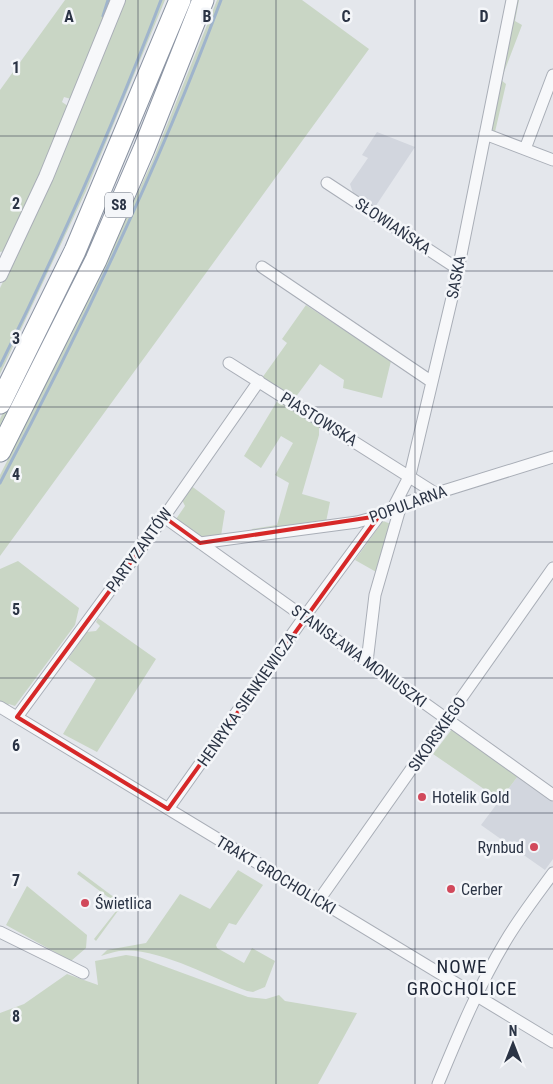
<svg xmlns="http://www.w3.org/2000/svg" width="553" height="1084" viewBox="0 0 553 1084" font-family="'Roboto Condensed',sans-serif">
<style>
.built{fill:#d2d6de}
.green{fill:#c9d6c5}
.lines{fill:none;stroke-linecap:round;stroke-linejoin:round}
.stream{stroke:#9fb4cc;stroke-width:3}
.minor-casing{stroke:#a9aeb7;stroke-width:13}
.tertiary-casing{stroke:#a9aeb7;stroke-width:16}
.motorway-casing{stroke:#8b94a3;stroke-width:23}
.minor{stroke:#f7f8fa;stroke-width:11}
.tertiary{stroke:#f7f8fa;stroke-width:14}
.motorway{stroke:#fff;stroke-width:21}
.marked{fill:none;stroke:#d62828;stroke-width:4;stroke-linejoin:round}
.grid{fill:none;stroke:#2b3445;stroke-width:1;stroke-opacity:0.55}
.poi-dot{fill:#d1495b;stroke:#f4f6f9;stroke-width:2}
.labels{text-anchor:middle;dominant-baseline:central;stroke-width:5;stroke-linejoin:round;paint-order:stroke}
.shield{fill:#f4f6f9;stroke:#676e7b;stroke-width:1}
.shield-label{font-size:15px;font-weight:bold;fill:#2b3445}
.street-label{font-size:16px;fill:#2b3445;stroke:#f4f6f9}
.poi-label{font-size:16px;fill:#2b3445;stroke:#f4f6f9;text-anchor:start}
.quarter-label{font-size:19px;letter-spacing:1px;fill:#1d2536;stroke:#f4f6f9}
.grid-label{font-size:16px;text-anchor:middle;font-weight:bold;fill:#2b3445;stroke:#f4f6f9;stroke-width:5;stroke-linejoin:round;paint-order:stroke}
</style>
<rect width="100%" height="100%" fill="#e4e7ec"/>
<path class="built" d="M377,132L415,147L375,207L353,193L350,184L368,158L362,155Z
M518,776L553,802V859L545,870L481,825Z"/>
<path class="green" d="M65,0H111L71,99L64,97L62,102L68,106L45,165L5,251L0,252V90Z
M125,0H165L86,191L0,374V288L43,200Z
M217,0H302L369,49L0,556V475L73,331L153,160Z
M517,0H519L515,21L522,25L501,80L506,84L495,132L489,129Z
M92,230L97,233L0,432V419Z
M306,305L391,361L382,398L343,388L344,380L320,364L295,398L262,378L287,343L282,339Z
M279,398L319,424V435L302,494L330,502L326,522L251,531L252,529L277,525L289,483L275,475L293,443L281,436L261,468L244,456Z
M190,485L225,511L221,536L201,538L176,519L185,506L181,498Z
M383,521L391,524L378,573L355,560Z
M18,561L79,608L75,625L15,706L9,704L7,706L0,702V569Z
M98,618L156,659L97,752L63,734L96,679L68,659L86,632L96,631L100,626L96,622Z
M452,729L518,776L500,800L433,754Z
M238,870L263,885L236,925L229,923L216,945L217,948L244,963L252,948L275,961L265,987L253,992L247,991C212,978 156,946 119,951C113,952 107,954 101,956L107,950L146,943L180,894L210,909Z
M79,871L123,904L96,941L94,939L120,906L77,874Z
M27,886L87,935L86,948L71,961L6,925Z
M126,955L139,957L248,997L266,999L279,995L285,1001L357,1013L318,1084H0V1013L24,1004L67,974L98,985L95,961Z"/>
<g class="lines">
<path class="stream" d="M103,16L108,0
M0,366C59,247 114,124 161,0
M0,483C83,326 159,166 221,0"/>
<g class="minor-casing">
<path id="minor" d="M485,134L553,160
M525,149L553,75
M327,183L458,269
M262,267L432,382
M229,363L435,493
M393,508L410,475L455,285L512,0
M164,517L553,795
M200,543L357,522L379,516L408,502L553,457
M367,662L375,595L401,505
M0,707L553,1042
M17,717L164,517L259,381
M168,809L305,616L379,516
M319,900L553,568
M0,932L83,973
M438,1084C458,1036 478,987 505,942C519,918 537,895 553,873"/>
</g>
<g class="tertiary-casing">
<path id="tertiary" d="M0,275L46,177L118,0"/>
</g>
<g class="motorway-casing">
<path id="motorway" d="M0,403L75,251L180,0
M0,451L96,260L144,149L203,0"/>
</g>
<use href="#minor" class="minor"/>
<use href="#tertiary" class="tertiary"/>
<use href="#motorway" class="motorway"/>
</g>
<path class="marked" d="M379,516L168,809L17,717L164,517L200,543Z"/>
<path class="grid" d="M138,0V1084M276,0V1084M415,0V1084M0,136H553M0,271H553M0,407H553M0,542H553M0,678H553M0,813H553M0,949H553"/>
<g class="poi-dot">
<circle cx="422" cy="797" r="5"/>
<circle cx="534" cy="847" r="5"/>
<circle cx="451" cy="889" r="5"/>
<circle cx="85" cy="903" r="5"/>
</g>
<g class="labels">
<rect class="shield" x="105" y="192.5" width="28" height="25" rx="4"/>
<g class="shield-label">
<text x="119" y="205">S8</text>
</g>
<g class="street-label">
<text transform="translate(393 226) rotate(34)">SŁOWIAŃSKA</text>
<text transform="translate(456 277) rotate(-79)">SASKA</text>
<text transform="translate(319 419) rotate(32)">PIASTOWSKA</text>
<text transform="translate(408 504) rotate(-20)">POPULARNA</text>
<text transform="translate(139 550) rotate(-54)">PARTYZANTÓW</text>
<text transform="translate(359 656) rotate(36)">STANISŁAWA MONIUSZKI</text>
<text transform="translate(247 699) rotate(-55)">HENRYKA SIENKIEWICZA</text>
<text transform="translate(437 734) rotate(-55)">SIKORSKIEGO</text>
<text transform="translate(276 875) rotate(31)">TRAKT GROCHOLICKI</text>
</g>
<g class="poi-label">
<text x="432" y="797">Hotelik Gold</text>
<text x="524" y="847" text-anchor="end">Rynbud</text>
<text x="461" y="889">Cerber</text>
<text x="95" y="903">Świetlica</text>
</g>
<g class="quarter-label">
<text x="462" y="966">NOWE<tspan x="462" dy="22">GROCHOLICE</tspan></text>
</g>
</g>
<g class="grid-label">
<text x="69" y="22">A</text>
<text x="207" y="22">B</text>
<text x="346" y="22">C</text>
<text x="484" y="22">D</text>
<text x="16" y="73">1</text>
<text x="16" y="209">2</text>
<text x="16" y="344">3</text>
<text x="16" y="480">4</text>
<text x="16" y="615">5</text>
<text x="16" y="751">6</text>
<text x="16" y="886">7</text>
<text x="16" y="1022">8</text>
</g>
<g transform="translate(513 1044)" stroke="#f4f6f9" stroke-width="4" paint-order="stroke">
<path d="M0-4L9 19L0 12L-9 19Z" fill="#2b3445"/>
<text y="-8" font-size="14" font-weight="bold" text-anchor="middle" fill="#2b3445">N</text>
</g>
</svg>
